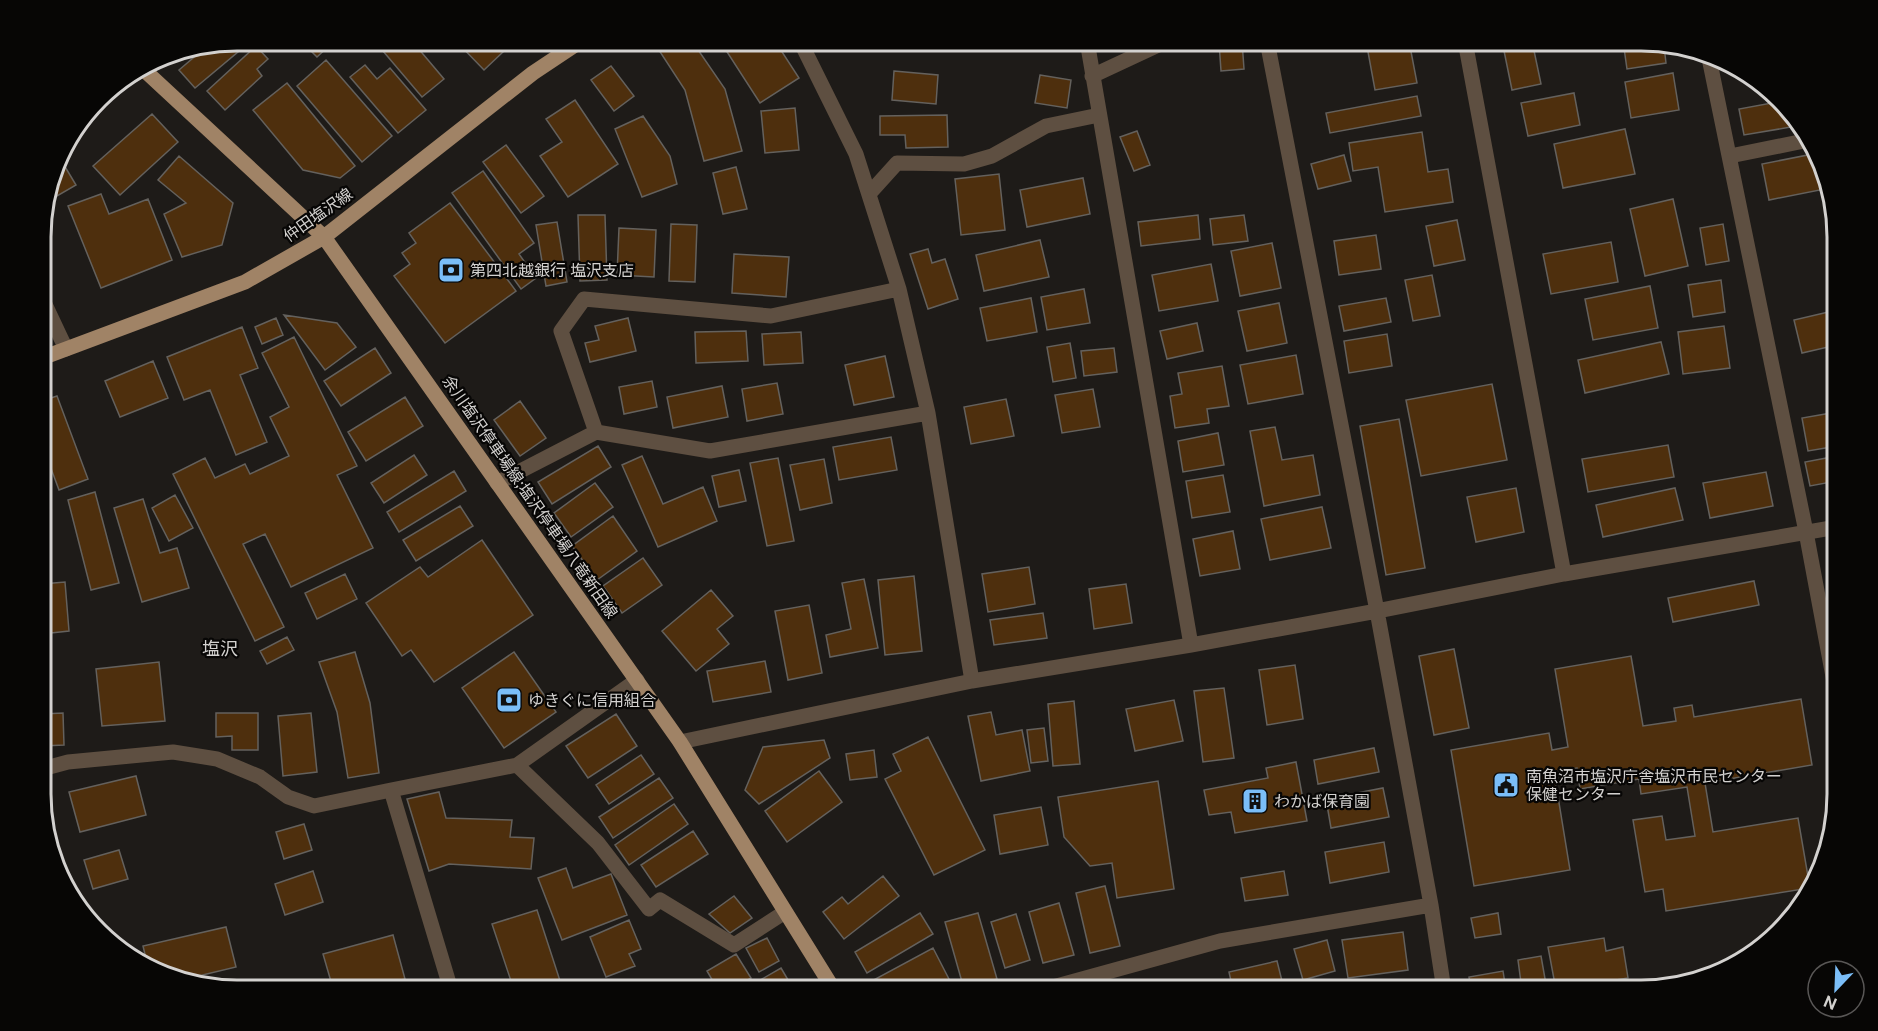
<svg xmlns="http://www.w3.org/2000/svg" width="1878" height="1031" viewBox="0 0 1878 1031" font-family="'Public Sans','Noto Sans JP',sans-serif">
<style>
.building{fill:#4e2f0d;stroke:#64615d;stroke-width:1.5}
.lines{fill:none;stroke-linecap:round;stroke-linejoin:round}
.minor{stroke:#5e4f41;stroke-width:15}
.major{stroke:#a08366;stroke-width:15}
.labels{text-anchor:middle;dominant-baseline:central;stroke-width:4.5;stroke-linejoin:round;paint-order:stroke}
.street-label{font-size:16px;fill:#d3d1cf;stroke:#070605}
.poi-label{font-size:16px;fill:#d3d1cf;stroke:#070605;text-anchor:start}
.neighbourhood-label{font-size:18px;fill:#d3d1cf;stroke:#070605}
.rim{fill:none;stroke:#d3d1cf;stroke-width:3}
</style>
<rect width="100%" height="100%" fill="#1e1b18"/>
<path class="building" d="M237,40L251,41L195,88L179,70L206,47Z
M301,41H334L317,57Z
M380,41H412L444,79L422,97L377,44Z
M456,41H494L504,51L484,70Z
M501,41H516L508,48Z
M653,41H692L725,89L742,151L704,161L685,90Z
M720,41H775L799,78L760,103Z
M988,41H1034V45L988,48Z
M1099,41H1121V45L1100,48Z
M1242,41L1244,69L1221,71L1219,42Z
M1366,41H1409L1417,83L1375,90Z
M1502,41H1532L1541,84L1512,90Z
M1623,41H1642L1664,46L1666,63L1627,69Z
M256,46L268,59L257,69L262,76L225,110L207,91Z
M183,51L171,61L164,55Z
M326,60L392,136L362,162L297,86Z
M365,65L377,79L390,68L426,110L398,133L350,77Z
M611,66L634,96L614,111L591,80Z
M894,71L938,75L936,104L892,100Z
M1673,73L1679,110L1631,118L1625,82Z
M1040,75L1071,80L1067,108L1035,103Z
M287,83L355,166L340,178L303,170L253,110Z
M1574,93L1580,125L1528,136L1521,103Z
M1417,96L1421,116L1330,133L1326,113Z
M575,100L618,164L568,197L540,156L562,142L546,119Z
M1777,102L1789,113L1791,127L1744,135L1739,109Z
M795,108L799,150L765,153L761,111Z
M152,114L178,142L120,195L93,166Z
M947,115L948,147L906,148L905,135H880V116Z
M643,116L670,156L677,184L642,197L615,129Z
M1625,129L1635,174L1563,188L1554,144Z
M1137,131L1150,165L1134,171L1120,137Z
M1422,132L1428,172L1448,169L1453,202L1385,212L1378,167L1353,171L1349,143Z
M506,145L544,196L521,213L483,162Z
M1813,154L1820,190L1769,200L1762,164Z
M1344,155L1351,181L1318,189L1311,164Z
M179,156L233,203L222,245L182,257L164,214L186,203L158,180Z
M61,160L76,185L45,203L57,162Z
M736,167L747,209L723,214L713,173Z
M483,171L534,243L519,254L536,278L521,289L452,193Z
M999,174L1005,230L961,235L955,179Z
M1083,178L1090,214L1027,227L1020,190Z
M101,194L109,214L148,199L172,260L101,288L68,206Z
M1673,199L1688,266L1645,276L1630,209Z
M450,203L516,291L445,343L394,276L410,264L402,253L416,243L409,233Z
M578,215H605L607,280L580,281Z
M1198,215L1200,239L1141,246L1138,222Z
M1244,215L1248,241L1213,245L1210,219Z
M1457,220L1465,260L1434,266L1426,226Z
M557,222L567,282L546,286L536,225Z
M671,224L697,225L695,282L669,281Z
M1723,224L1729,261L1706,265L1700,228Z
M619,228L656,230L654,277L617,275Z
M1376,235L1381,269L1339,275L1334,241Z
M1040,240L1049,277L984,291L976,255Z
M1611,242L1618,282L1551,294L1543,254Z
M1272,243L1281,288L1240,296L1231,251Z
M928,249L932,263L945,259L958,299L928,309L910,254Z
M734,254L789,257L786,297L732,293Z
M1211,264L1218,301L1159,311L1152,275Z
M1432,275L1440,316L1413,321L1405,280Z
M1721,280L1725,312L1693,317L1688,285Z
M1650,286L1658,328L1593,340L1585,299Z
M1084,289L1090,323L1047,330L1041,297Z
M1031,298L1037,332L987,341L980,308Z
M1386,298L1391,322L1344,331L1339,306Z
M1279,303L1287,343L1247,351L1238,311Z
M1837,310V345L1802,353L1794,320Z
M284,315L337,323L356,347L325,370Z
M276,318L283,335L262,344L255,327Z
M628,318L636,351L590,362L585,343L599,340L595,326Z
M1197,323L1203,351L1167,359L1160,331Z
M1724,326L1730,368L1683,374L1678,332Z
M242,327L258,368L240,375L267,442L236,455L210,390L184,400L167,357Z
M746,331L748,361L696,363L695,332Z
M801,332L803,363L764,365L762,334Z
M1387,334L1392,366L1349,373L1344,341Z
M294,337L357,466L337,475L373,548L291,587L265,534L243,544L284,627L255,641L173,474L205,458L215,478L245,464L250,474L289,456L270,417L289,407L262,353Z
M1661,342L1669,374L1585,393L1578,360Z
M1070,343L1076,378L1053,382L1047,347Z
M375,348L391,373L341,406L324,381Z
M1114,348L1117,372L1084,376L1081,351Z
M1296,355L1303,394L1248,404L1240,365Z
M885,356L894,397L854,405L845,365Z
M153,361L168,398L120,417L105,381Z
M1222,366L1229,406L1207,409L1209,423L1175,428L1170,396L1182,394L1178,373Z
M652,381L657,407L624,414L619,387Z
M777,383L783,414L747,421L742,389Z
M1492,384L1507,460L1421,476L1406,400Z
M722,386L728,417L673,428L667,397Z
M1093,389L1100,427L1062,433L1055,395Z
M57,396L88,479L59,490L49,463L42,466V401Z
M405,397L423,426L366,461L348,432Z
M1006,399L1014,436L971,444L964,407Z
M520,401L546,438L520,456L494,420Z
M1837,412V446L1808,451L1802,418Z
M1399,419L1425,568L1386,575L1360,426Z
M1275,427L1282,460L1313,455L1320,495L1264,506L1250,431Z
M1218,433L1224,465L1183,472L1178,441Z
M891,437L897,470L839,480L833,447Z
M1668,445L1674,477L1588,492L1582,459Z
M598,446L611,467L552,504L538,482Z
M414,455L427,475L384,503L371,483Z
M642,456L663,504L703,487L717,521L658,547L622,465Z
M1837,456V481L1810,486L1805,462Z
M778,458L794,541L767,546L750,463Z
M824,459L832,503L800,510L790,465Z
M739,470L746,501L719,507L712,476Z
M454,471L466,491L399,532L387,512Z
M1766,472L1773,506L1710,518L1703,483Z
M1223,475L1230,512L1192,518L1186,481Z
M595,483L613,507L571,537L554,513Z
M1516,488L1524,532L1476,542L1467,497Z
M1675,488L1683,520L1603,537L1596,505Z
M95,492L119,583L91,590L68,500Z
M175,495L193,528L169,541L152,508Z
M143,499L160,553L177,548L189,588L142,602L114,508Z
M460,506L473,526L416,561L403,540Z
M1322,507L1331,548L1270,560L1261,519Z
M613,516L637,551L597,580L572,546Z
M1233,531L1240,569L1200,576L1193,539Z
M482,540L533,615L434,682L411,650L402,656L366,603L420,567L428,577Z
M643,558L662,585L622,613L603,586Z
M1029,567L1035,604L988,612L982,574Z
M345,574L357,599L317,619L305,593Z
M914,576L922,651L885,655L878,580Z
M864,579L878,648L830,657L826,635L851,629L842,583Z
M1754,581L1759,605L1673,622L1668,598Z
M65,582L69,631L42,634V584Z
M1126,584L1132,623L1094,629L1089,589Z
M711,590L733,616L717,629L729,644L696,671L662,631Z
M809,605L822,673L788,680L775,611Z
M1043,613L1047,638L994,645L990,620Z
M287,637L294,650L267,664L260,651Z
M1454,649L1469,728L1434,735L1419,656Z
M355,652L370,703L379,773L348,778L337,712L319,662Z
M514,652L556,712L504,748L462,688Z
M1631,656L1643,726L1676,721L1674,708L1692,705L1694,717L1801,699L1812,765L1705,783L1713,832L1798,818L1810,888L1666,911L1663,889L1645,892L1633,820L1662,816L1666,840L1695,836L1687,787L1641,794L1639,779L1580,789L1577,768L1554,772L1570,870L1474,886L1451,750L1549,733L1552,750L1568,747L1555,669Z
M765,661L771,692L713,702L707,671Z
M159,662L165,721L102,726L96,669Z
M1295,665L1303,719L1267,725L1259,670Z
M1224,688L1234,758L1203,762L1194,691Z
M1174,700L1183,741L1135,751L1126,709Z
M1074,701L1080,764L1053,766L1048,704Z
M991,712L996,735L1022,730L1030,771L981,781L968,716Z
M63,713L64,745L42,746V714Z
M216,713H258V750H232V736L216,737Z
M311,713L317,772L283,776L278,716Z
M616,714L637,746L588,778L566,746Z
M1044,728L1048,761L1031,763L1027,730Z
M928,737L985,850L934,875L885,779L901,771L893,754Z
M824,740L830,758L759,804L745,790L763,747Z
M1374,748L1379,772L1318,784L1314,760Z
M874,750L877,777L850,780L846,754Z
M641,755L654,774L609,804L596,785Z
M1296,762L1307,821L1235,833L1231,812L1209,815L1204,790L1268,778L1266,768Z
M819,771L842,802L787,842L765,811Z
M136,776L146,815L80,832L69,792Z
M659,778L673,798L613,838L599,817Z
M1158,781L1174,889L1117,898L1112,863L1090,866L1064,837L1058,797Z
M1383,788L1389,817L1331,828L1326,799Z
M439,792L446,818L512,820L510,837L534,838L531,869L449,864L429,871L407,799Z
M674,804L688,824L629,865L615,845Z
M1041,807L1048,845L1000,854L994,815Z
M42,810L50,835L48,836L42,819Z
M304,824L312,850L284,859L276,832Z
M693,831L708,854L656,887L641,865Z
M1384,842L1389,872L1330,883L1325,852Z
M119,850L128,879L93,889L84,860Z
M566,868L573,888L611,874L627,915L562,940L538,878Z
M313,871L323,902L285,915L275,884Z
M1284,871L1288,895L1245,901L1241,878Z
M883,876L899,896L844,939L823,912L842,897L848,904Z
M1105,886L1120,946L1090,953L1076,893Z
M734,896L752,918L730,933L709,914Z
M1059,903L1074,955L1043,963L1029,912Z
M537,910L563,990H514L492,924Z
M920,913L933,934L867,973L855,952Z
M978,913L997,979L964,989L945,922Z
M1498,913L1501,934L1475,938L1471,918Z
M1016,914L1030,960L1005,968L991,922Z
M629,920L641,949L629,954L635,966L606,977L590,937Z
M226,927L236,967L190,978L148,967L143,946Z
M1403,932L1408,970L1348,978L1342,940Z
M393,935L405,979L362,990H314L332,985L323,954Z
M767,938L779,961L759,972L746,948Z
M1604,938L1606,951L1623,947L1628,978L1556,990L1548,947Z
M1327,940L1335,971L1303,980L1294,949Z
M933,948L951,983L937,990H872L868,983Z
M736,954L751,978L731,990H718L707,971Z
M1541,956L1547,990H1522L1518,960Z
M1277,961L1284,989L1233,990L1229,972Z
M781,968L794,990H743Z
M1503,971L1506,990H1471L1469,977Z
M647,983L649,990H626Z"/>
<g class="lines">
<path class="minor" d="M800,41L856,154L899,289L928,413L972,681
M1087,41L1191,645
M1267,41L1377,611L1431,905L1444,990
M1465,41L1564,574
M1709,58L1806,532L1837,698
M1092,76L1167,41
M1730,156L1809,140
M869,194L897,163L964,164L992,156L1046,126L1099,115
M899,289L771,316L584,299L561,331L596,432L710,451L928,413
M42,298L66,349
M497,483L596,432
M680,742L972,681L1191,645L1377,611L1564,574L1837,527
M517,765L598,843L649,909L660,900L734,945L785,912
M42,769L68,762L173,752L217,759L260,777L288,797L314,806L391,790L451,990
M391,790L517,765L637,680
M1042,990L1220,941L1431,905"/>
<path class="major" d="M142,68L324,237L680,742L834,990
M42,358L245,282L324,237L533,73L581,41"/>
</g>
<defs>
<g id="bank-square" transform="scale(1.35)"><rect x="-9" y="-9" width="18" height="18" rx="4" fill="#7bbef8" stroke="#070605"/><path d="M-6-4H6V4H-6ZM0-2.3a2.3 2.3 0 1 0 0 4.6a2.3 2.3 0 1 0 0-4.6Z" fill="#111"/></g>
<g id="civic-square" transform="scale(1.35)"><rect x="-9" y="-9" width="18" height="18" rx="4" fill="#7bbef8" stroke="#070605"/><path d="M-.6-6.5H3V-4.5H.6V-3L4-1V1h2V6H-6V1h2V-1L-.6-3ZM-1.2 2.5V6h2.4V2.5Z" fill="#111"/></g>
<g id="building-square" transform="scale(1.35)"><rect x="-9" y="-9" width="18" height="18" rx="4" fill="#7bbef8" stroke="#070605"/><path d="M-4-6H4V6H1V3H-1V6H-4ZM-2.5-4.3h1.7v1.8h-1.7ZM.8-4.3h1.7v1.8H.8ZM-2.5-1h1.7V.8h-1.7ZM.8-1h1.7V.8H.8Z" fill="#111"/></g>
</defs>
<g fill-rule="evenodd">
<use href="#bank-square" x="451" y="270"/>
<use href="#bank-square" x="509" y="700"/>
<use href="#civic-square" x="1506" y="785"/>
<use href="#building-square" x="1255" y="801"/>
</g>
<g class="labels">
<g class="street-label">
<text transform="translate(318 215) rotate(-35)">仲田塩沢線</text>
<text transform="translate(530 497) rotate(55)">余川塩沢停車場線;塩沢停車場八竜新田線</text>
</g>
<g class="poi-label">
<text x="470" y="270">第四北越銀行 塩沢支店</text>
<text x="528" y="700">ゆきぐに信用組合</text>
<text x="1526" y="776">南魚沼市塩沢庁舎塩沢市民センター<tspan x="1526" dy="18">保健センター</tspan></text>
<text x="1274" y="801">わかば保育園</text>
</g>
<g class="neighbourhood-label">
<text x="220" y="648">塩沢</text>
</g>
</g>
<path d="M0 0H1878V1031H0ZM237 51H1641A186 186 0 0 1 1827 237V794A186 186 0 0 1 1641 980H237A186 186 0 0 1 51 794V237A186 186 0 0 1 237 51Z" fill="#070605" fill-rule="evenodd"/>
<path class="rim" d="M237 51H1641A186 186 0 0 1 1827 237V794A186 186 0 0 1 1641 980H237A186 186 0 0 1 51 794V237A186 186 0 0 1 237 51Z"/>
<g transform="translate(1836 989) rotate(203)"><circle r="28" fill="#070605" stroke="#595756" stroke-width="1.5"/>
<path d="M0-4.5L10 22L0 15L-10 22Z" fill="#7bbef8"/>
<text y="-9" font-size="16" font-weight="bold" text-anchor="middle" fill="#d3d1cf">N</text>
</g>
</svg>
